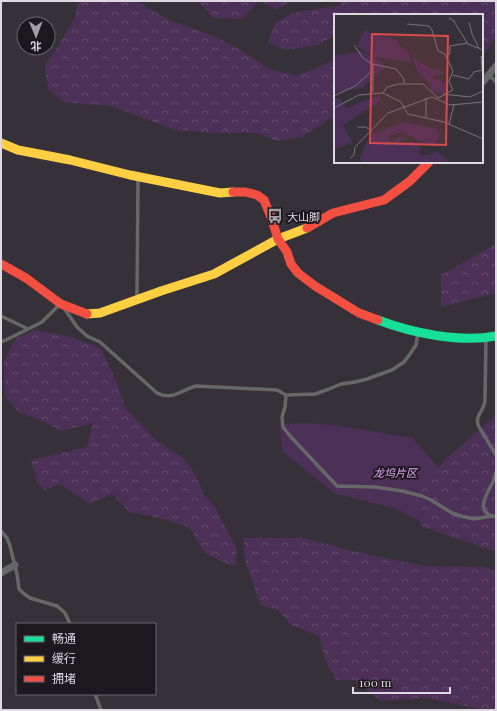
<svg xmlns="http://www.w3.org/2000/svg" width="497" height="711" viewBox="0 0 497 711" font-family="'Playfair Display','Noto Sans SC',serif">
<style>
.green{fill:#4c3057}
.forest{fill:url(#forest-crowns)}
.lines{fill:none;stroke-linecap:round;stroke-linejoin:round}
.lane{stroke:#666868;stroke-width:3.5}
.street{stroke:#666868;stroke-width:7}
.fast{stroke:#16e098;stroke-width:9}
.slow{stroke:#ffcf43;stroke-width:9}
.jam{stroke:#f24e42;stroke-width:9}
.labels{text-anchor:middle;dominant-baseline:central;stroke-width:4;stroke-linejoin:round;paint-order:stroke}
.poi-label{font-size:11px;fill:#ded8e0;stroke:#1c181e;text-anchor:start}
.park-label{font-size:11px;font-style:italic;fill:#e6a7fe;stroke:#1c181e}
.inset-road{fill:none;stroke:#79747b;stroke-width:1}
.view{fill:#d84b4d;fill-opacity:0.15;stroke:#d84b4d;stroke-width:2}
.inset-edge{fill:none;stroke:#ded8e0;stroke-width:2}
</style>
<defs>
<pattern id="forest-crowns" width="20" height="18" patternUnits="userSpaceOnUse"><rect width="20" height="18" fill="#4c3057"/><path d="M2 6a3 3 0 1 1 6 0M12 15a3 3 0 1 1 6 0" fill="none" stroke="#654d6f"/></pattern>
</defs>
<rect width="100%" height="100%" fill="#363138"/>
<path class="green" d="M305,423L333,425L413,438L459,493L426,524L394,508L334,493L282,451L280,424Z"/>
<path class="forest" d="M78,1H134L138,2L171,21L216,37L242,51L269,69L297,76L335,60V118L329,119L302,137L277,141L256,133H215L175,130L111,106L63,102L48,89L45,65L58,46L75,18Z
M197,1H259L242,19L214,18Z
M260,1H292L276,9Z
M341,1H496V37L482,57V15H361L356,11L353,15H335V35L318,45L284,50L268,42L275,23L293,13L340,5Z
M496,244V293L441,307V275Z
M34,330L70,337L100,348L114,376L126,409L157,441L183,458L195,474L204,495L216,509L237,549L235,566L226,563L205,553L189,527L156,517L129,512L112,494L90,504L60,484L44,490L38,483L31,460L87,447L93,423L61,431L45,422L20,413L5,397L4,362L16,338Z
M496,415V552L421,526L416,494L446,459Z
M243,538H304L352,551L425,566L486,567L496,572V710H485L426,698L381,701L355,680H336L326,662L319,636L291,625L278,610L260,605L246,563Z"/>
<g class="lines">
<path class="lane" d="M489,75L496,82
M137,298L138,179
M64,308L77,327L87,336L100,342L157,393C172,401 181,390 196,386L277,390L286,395L315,394L329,389L341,384L355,382L367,379L392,370L404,362L410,354L416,345L418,333
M1,316L28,329
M486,339L485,398C485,401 485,403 484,405C481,414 476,415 478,425L496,455
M1,342L8,339L42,322L60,304
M286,395L285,407L282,417L283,427L291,437L337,486L375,487L402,491L422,496L431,500L452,513L461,516L474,519L492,516
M496,473C495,475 495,477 494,479C490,491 471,512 496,517
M1,531L7,538L10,546L17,574L19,589L23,593L30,598L57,606L65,613L70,624
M95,694L101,710"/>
<path class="street" d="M482,83L496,66
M1,573L15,565"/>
<path class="fast" d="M378,320C412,333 460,343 496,336"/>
<path class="slow" d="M1,143L18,150L70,160L130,175L220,193L233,192
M87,314L100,313L161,291L214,274L278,239L307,228"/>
<path class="jam" d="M233,192H245L257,195L264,200L271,217L278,239L287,252L291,264L298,273L315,286L359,313L378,320
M307,228L333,213L384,200L410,181L429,162
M1,264L26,278L61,304L87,314"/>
</g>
<defs>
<g id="bus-bare" transform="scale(1.2)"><path d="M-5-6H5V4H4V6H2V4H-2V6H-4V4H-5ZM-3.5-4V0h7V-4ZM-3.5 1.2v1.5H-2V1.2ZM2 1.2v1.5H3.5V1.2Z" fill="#a39ea5" stroke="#1c181e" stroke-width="2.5" paint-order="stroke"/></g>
</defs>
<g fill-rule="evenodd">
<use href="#bus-bare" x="275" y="216"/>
</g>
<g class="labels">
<g class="poi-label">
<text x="287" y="216">大山脚</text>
</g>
<g class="park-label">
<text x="395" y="472">龙坞片区</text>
</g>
</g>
<g transform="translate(334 14)">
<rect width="149" height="149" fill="#363138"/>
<path d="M31,15L40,21L63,26L65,32L74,37L77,48L39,43L23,32ZM26,37L49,49L50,54L29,73L0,79V42ZM78,43L97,55L107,56L109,60L100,62L99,65H104L113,70L111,79L98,77L94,68L84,58ZM46,82V87L9,111L18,128L0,136V85L5,83L13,95L27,87ZM70,108L103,115L106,121L100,133L67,118L54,123L58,128L64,123L71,124L60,131L80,127L87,135L84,138L88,142L104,138L117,149H32L26,146L30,133L40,119Z" fill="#4c3057"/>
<path class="inset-road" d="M115,4L119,6L134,30L149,36M135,8L138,20L145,34M20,31L29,44L39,51V78M112,44L116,39V32L134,29M39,50L62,55L70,65V69M119,61L135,65L140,58L148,56L147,42L149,44M49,79L53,73L65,70H89L104,84L119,76L115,67L119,57L111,40L104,37L98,16L95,12L73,10M109,80L136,83L149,77M0,82L21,72L37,58M0,94L25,81L49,79L67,88L74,100L110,108L149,125M92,103V84M115,110L120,91M23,113H32L38,118M16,144L20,141L21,133L54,99L98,83L116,91L149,88"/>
<path class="view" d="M38,20L114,22L112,131L36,129Z"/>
<rect width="149" height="149" class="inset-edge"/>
</g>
<rect width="497" height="711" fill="none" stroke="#ded8e0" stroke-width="4"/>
<rect x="16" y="623" width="140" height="72" fill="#1c181e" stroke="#6a656c"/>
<rect x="24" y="636" width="20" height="6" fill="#16e098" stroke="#6a656c"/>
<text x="52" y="643" font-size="12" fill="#ded8e0">畅通</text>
<rect x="24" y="656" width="20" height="6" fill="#ffcf43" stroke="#6a656c"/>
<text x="52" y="663" font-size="12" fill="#ded8e0">缓行</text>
<rect x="24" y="676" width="20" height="6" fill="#f24e42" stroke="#6a656c"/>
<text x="52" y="683" font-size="12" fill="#ded8e0">拥堵</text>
<g transform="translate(36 36) rotate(179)"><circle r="19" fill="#1c181e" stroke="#6a656c"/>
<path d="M0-3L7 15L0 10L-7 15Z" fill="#a39ea5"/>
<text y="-6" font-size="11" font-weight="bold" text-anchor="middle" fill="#ded8e0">北</text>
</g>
<path d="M353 687v6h97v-6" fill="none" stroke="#ded8e0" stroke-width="2"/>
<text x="359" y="687" font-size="12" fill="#ded8e0" stroke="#1c181e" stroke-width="3" paint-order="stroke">100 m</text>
</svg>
